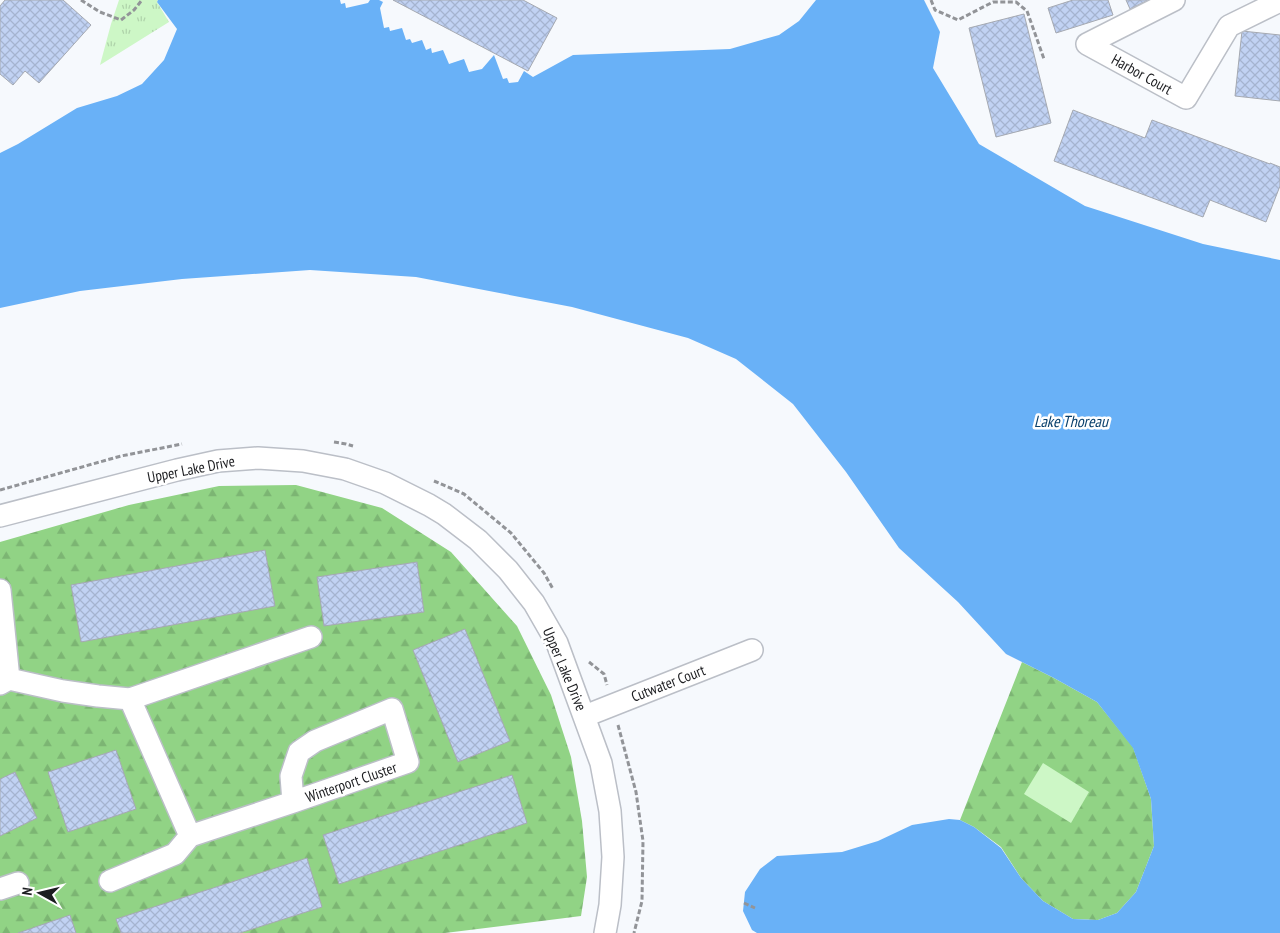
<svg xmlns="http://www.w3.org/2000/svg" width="1280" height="933" viewBox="0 0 1280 933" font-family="'PT Sans Narrow',sans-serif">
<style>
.grass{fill:url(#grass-tufts)}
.forest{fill:url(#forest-firs)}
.green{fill:#cdf7c6}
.water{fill:#69b1f7}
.building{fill:url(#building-cross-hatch);stroke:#a5a9b1}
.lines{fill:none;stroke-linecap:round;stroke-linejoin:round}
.minor-casing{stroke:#bbbfc7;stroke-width:24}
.path{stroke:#929498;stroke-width:3;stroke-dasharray:5 2.5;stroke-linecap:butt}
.minor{stroke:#fff;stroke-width:21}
.labels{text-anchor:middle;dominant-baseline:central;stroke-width:5;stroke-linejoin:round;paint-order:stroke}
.street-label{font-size:15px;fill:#1c1d20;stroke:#fff}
.water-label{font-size:16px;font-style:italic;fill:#09406c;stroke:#fff}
</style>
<defs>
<pattern id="grass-tufts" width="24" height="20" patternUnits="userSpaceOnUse" patternTransform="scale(1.25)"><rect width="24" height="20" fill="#cdf7c6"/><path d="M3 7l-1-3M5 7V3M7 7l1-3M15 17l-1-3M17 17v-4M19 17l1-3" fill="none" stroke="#afd3aa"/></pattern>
<pattern id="forest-firs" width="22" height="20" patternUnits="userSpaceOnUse" patternTransform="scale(1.25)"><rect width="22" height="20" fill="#91d385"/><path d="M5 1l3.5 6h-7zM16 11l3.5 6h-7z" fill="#7cb573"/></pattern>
<pattern id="building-cross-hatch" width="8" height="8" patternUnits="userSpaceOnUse" patternTransform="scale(1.25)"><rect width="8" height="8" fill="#c1d2f3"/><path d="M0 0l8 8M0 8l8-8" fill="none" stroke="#a5b4d0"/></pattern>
</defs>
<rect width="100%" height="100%" fill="#f6f9fd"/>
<path class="grass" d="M119,0H158L157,2L169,22L100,65L111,24Z"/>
<path class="forest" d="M296,485L382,508L451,552L517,626L551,695L571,757L582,821L587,877L581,916L445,933H0V542L129,505L219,486Z
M1022,662L1054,678L1097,702L1133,747L1151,799L1154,846L1136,892L1117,913L1098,920L1073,919L1043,901L1021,878L1001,847L974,827L960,820Z"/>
<path class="green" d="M1043,763L1089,792L1071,823L1024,794Z"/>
<path class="water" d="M158,0H340L341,4L345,3L346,8L368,3L370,0H379L383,2L380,8L384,28L389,27L390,31L402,28L406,40L410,39L412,43L422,40L426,50L431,48L432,53L443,50L449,64L464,59L469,72L482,69L494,55L503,79L507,78L509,83L518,82L524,71L533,77L573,55L730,49L779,35L799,21L816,0H924L940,32L933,68L979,144L1085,206L1203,244L1280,260V933H757L752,930L743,911L745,892L760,869L777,856L842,852L878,841L912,825L949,819L960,820L974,827L1001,848L1021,878L1043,901L1073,919L1098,920L1117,913L1136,892L1154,846L1151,799L1133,748L1097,702L1054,678L1006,654L958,602L899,548L846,472L793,404L736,359L688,338L572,307L416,277L310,270L182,279L80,291L0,308V153L18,144L77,108L117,96L142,84L164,60L177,29L157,2Z"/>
<path class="building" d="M5,0H63L91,25L39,83L25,71L13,85L0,74V6Z
M393,0H523L557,18L528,71Z
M1073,0H1108L1113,15L1056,33L1048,8Z
M1126,0H1148L1130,9Z
M1024,14L1051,123L996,137L969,28Z
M1242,31L1280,35V101L1235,96Z
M1073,110L1145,138L1152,120L1270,164V163L1280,167V186L1266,222L1210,200L1203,217L1054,161Z
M265,550L275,606L81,642L71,585Z
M417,562L424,612L324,626L317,577Z
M465,629L510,741L458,762L413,650Z
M116,750L136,809L68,832L48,772Z
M15,772L37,818L0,836V779Z
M512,775L527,823L339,884L323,835Z
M307,858L322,907L240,933H121L116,919Z
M70,915L76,933H18Z"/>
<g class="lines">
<g class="minor-casing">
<path id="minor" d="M1174,0L1087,44L1186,98L1229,26L1280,1
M0,516L177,470L218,461L258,458L303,461L345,469L385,483L429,505L444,514L478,540L508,570L534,603L557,643L601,763L610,811L613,857L610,905L605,933
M0,590L9,679
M0,684L9,679L63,691L98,696L130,699
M585,716L752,650
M293,802L291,776L299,752L315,741L392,709L408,762L293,802L190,836L130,699L311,637
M110,881L175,854L190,836
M0,889L18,883"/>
</g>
<path class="path" d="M81,0L100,12L121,20L134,10L142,0
M931,0L935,10L958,20L993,2H1016L1027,11L1044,59
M334,442L346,444L353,446
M434,481L464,494L511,533L544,573L553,589
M0,490L121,456L182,444
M589,662L604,674L607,685
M618,725L636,792L643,841L642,901L634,933
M744,903L755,908"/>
<use href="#minor" class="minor"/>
</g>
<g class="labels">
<g class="street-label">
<text transform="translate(1142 74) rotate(29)">Harbor Court</text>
<text transform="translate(191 469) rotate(-11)">Upper Lake Drive</text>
<text transform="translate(565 669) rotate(67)">Upper Lake Drive</text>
<text transform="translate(668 683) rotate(-21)">Cutwater Court</text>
<text transform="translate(351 782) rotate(-19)">Winterport Cluster</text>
</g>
<g class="water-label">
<text x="1071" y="421">Lake Thoreau</text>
</g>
</g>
<g transform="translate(40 893) rotate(278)" stroke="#ffffff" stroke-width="4" paint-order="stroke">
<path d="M0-4L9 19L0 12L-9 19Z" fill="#1c1d20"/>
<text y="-8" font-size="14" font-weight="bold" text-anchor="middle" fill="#1c1d20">N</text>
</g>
</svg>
